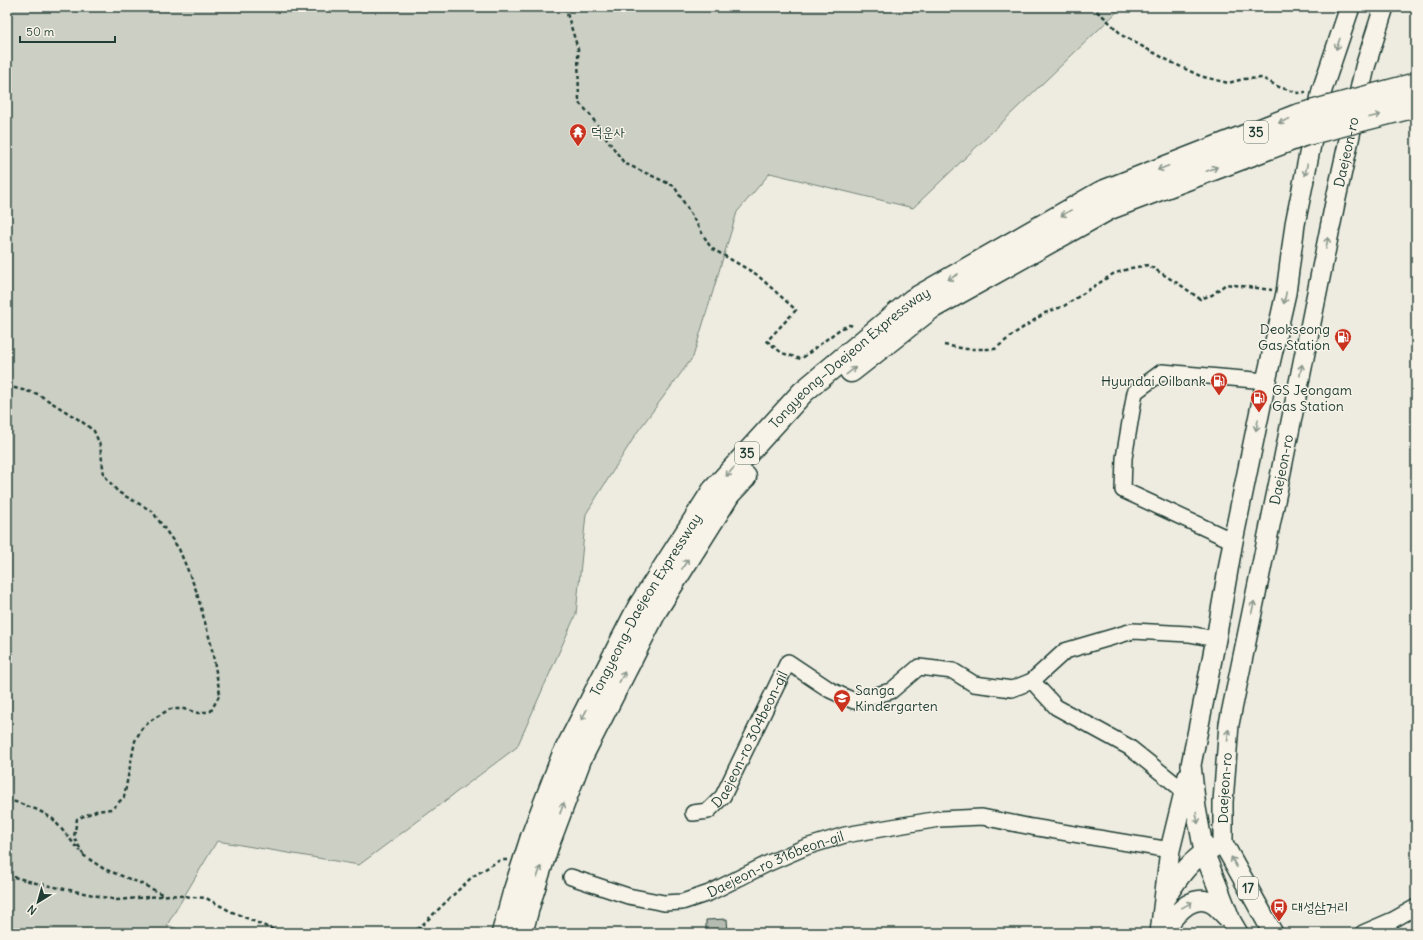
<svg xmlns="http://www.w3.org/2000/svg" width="1423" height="940" viewBox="0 0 1423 940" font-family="Delius,'Poor Story',sans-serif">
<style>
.green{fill:#cccfc4;stroke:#76867c}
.building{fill:#b5bbb0;stroke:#1f3d34}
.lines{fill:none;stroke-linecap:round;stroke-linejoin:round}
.minor-casing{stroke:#1f3d34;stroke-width:18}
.major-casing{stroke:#1f3d34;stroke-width:22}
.highway-casing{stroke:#1f3d34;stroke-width:25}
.path{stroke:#1f3d34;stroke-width:2.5;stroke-dasharray:4 3;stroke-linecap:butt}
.minor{stroke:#f7f3e8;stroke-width:15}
.major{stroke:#f7f3e8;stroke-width:19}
.highway{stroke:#f7f3e8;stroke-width:22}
.highway-bridge-casing{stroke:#1f3d34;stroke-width:25;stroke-linecap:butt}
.highway-bridge{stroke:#f7f3e8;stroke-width:22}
.oneway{stroke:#8b988e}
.labels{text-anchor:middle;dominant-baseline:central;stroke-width:3;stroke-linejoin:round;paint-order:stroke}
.shield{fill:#f7f3e8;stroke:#60746a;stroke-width:1}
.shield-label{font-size:13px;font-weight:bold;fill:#1f3d34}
.poi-label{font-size:14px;fill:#1f3d34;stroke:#f7f3e8;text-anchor:start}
.street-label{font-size:14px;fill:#1f3d34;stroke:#f7f3e8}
</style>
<rect width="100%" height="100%" fill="#eeece1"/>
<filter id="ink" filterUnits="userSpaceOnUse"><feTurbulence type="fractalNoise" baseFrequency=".025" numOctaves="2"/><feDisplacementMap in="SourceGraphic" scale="8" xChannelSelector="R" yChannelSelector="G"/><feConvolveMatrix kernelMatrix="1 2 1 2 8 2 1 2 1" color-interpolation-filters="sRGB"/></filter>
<g filter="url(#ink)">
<path class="green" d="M7,7H1122L913,208L770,173L737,212L693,357L638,431L586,514L576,614L517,747L359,865L217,841L167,925L188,933H7Z"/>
<path class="building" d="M727,919L728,933H706V920Z"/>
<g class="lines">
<g class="minor-casing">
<g id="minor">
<path d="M1233,541L1123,490L1124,458L1135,392L1162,372L1266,381"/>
<path d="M1032,681L1056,707L1129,747L1184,791"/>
<path id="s1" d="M693,813L708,811L723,796L788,662L830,690L854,701L891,691L919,667L953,671L974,684L1012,689L1032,681L1065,651L1133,631L1189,634L1216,639"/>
<path id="s2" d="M571,877L628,896L664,903L682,902L709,893L769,863L806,847L845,835L939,819L982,817L1032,827L1170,850"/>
<path d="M1363,933L1393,920L1416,907"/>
</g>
</g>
<g class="major-casing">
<g id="major">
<path d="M1166,897C1178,878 1192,857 1213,848"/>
<path d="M1160,933L1170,850L1188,776"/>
<path d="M1160,933C1173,919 1191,890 1213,904C1219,908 1224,915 1229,919"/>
<path d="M1238,933L1231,921L1204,852L1196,808L1191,765L1216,639L1233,541L1266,381L1286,293L1295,224L1322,90L1350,7"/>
<path id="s3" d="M1273,933L1223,843V802L1229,724L1280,477L1335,203L1365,67L1384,7"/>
</g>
</g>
<g class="highway-casing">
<g id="highway">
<path d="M851,371L931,308L1110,208"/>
<path id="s4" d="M532,837L563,756L639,607L713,491L803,392L913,300L1100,193"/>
<path d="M548,844L580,759L656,610L729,494L745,477"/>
<path d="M503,933L514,893"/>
<path d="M521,933L530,900"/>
</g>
</g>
<path class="path" d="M565,7L578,49L579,103L588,112L624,163L674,186L711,248L756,274L796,310L767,341L782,353L801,359L840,329L849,325L855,326
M889,7H905
M1091,7L1104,17L1123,36L1171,62L1200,76L1228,83L1244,79L1262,78L1279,87L1298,93L1306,92
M7,8L9,7
M944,345L966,349H995L1015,333L1045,313L1064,306L1113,274L1131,268L1148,265L1182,286L1200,299L1212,295L1226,284L1272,290
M7,386L38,394L81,421L94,431L100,445L104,475L118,492L152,511L179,549L196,590L211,644L220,694L211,711L198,713L184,709H170L153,719L142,728L135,741L124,797L112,809L96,811L77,819L74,837L84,856
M7,799L38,810L53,819L80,851
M83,855L104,869L140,883L164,895
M7,875L36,883L117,900L170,895L206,898L230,911L281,933
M411,933L418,929L472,877L500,860H507"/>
<use href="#minor" class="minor"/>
<use href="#major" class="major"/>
<use href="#highway" class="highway"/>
<g class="highway-bridge-casing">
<path id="highway-bridge" d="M1100,193L1296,116L1416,84
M1110,208L1303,135L1416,106
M514,893L532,837
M530,900L548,844"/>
</g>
<use href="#highway-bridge" class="highway-bridge"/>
</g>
<defs><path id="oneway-shaft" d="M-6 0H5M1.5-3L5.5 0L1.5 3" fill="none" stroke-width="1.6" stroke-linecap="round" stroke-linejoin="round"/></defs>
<g class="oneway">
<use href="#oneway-shaft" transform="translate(1338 44) rotate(109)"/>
<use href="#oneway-shaft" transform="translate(1375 116) rotate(-14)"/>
<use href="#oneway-shaft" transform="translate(1284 121) rotate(159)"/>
<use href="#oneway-shaft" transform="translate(1163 168) rotate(159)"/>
<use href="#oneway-shaft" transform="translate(1212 169) rotate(-21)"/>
<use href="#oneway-shaft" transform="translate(1306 170) rotate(102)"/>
<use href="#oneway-shaft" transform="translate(1066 213) rotate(150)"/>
<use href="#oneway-shaft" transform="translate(1327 243) rotate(-79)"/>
<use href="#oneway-shaft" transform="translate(953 277) rotate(150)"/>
<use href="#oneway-shaft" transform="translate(1285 298) rotate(102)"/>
<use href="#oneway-shaft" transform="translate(1301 370) rotate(-79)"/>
<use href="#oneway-shaft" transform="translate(851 371) rotate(-38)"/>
<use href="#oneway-shaft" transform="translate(1257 425) rotate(102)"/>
<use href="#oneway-shaft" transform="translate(730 472) rotate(132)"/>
<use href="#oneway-shaft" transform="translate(685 564) rotate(-58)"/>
<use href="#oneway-shaft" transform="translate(1253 607) rotate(-78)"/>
<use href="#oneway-shaft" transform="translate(622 677) rotate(-63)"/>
<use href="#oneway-shaft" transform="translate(584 715) rotate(117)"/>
<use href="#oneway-shaft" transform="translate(1228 735) rotate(-86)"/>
<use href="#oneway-shaft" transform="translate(562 808) rotate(-70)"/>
<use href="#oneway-shaft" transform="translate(1197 818) rotate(80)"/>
<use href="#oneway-shaft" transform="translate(1234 862) rotate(-118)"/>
<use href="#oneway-shaft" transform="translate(539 872) rotate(-72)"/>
<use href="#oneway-shaft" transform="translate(1187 905) rotate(-29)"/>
</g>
</g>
<defs>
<g id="temple-pin" transform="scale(0.9)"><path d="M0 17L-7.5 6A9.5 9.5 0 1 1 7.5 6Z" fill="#c8321e" stroke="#f7f3e8"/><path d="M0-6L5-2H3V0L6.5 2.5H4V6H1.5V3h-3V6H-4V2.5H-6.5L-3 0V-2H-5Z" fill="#fff"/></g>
<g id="fuel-pin" transform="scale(0.9)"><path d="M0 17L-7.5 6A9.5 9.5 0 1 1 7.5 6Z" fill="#c8321e" stroke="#f7f3e8"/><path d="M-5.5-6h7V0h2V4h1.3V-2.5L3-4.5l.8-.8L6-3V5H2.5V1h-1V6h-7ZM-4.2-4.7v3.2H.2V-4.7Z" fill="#fff"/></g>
<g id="school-pin" transform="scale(0.9)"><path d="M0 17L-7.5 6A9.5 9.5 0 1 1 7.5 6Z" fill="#c8321e" stroke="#f7f3e8"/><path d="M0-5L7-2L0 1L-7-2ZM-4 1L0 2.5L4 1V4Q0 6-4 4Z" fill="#fff"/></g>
<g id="bus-pin" transform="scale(0.9)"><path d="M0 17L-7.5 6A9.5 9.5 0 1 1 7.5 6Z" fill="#c8321e" stroke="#f7f3e8"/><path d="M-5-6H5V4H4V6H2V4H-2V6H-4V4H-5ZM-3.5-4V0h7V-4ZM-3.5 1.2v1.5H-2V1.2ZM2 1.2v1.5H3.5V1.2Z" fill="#fff"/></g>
</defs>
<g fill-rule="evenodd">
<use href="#temple-pin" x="578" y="132"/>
<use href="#fuel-pin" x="1343" y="337"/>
<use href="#fuel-pin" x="1219" y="381"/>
<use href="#fuel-pin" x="1259" y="398"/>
<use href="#school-pin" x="842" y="698"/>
<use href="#bus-pin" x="1279" y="907"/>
</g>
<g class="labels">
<g class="shield">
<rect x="1244" y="121" width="24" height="22" rx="3"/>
<rect x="735" y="442" width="24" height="22" rx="3"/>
<rect x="1238" y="877" width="20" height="22" rx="3"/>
</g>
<g class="shield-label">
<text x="1256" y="132">35</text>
<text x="747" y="453">35</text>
<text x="1248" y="888">17</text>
</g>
<g class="poi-label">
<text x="591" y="132">덕운사</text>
<text x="1330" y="329" text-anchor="end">Deokseong<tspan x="1330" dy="16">Gas Station</tspan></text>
<text x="1206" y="381" text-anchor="end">Hyundai Oilbank</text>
<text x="1272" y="390">GS Jeongam<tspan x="1272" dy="16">Gas Station</tspan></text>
<text x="855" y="690">Sanga<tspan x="855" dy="16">Kindergarten</tspan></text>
<text x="1292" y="907">대성삼거리</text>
</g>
<g class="street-label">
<text stroke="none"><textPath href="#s3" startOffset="806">Daejeon-ro</textPath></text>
<text stroke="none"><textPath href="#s4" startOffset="583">Tongyeong–Daejeon Expressway</textPath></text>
<text stroke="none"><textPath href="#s3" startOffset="482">Daejeon-ro</textPath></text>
<text stroke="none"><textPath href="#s4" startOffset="259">Tongyeong–Daejeon Expressway</textPath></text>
<text stroke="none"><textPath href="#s1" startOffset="99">Daejeon-ro 304beon-gil</textPath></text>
<text stroke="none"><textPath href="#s3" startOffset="158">Daejeon-ro</textPath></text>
<text stroke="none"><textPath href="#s2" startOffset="216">Daejeon-ro 316beon-gil</textPath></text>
</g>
</g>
<rect width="1423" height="940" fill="none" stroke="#f7f3e8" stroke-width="24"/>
<rect x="12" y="12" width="1399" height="916" fill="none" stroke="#1f3d34" stroke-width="1.5" filter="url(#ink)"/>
<g transform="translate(38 902) rotate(217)" stroke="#f7f3e8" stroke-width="3" paint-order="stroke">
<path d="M0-3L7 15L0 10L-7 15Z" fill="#1f3d34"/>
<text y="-6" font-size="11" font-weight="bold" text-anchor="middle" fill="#1f3d34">N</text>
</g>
<path d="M20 36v6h95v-6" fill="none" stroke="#1f3d34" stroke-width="2"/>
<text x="26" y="36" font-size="12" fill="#1f3d34" stroke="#f7f3e8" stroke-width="3" paint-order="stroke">50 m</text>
</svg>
